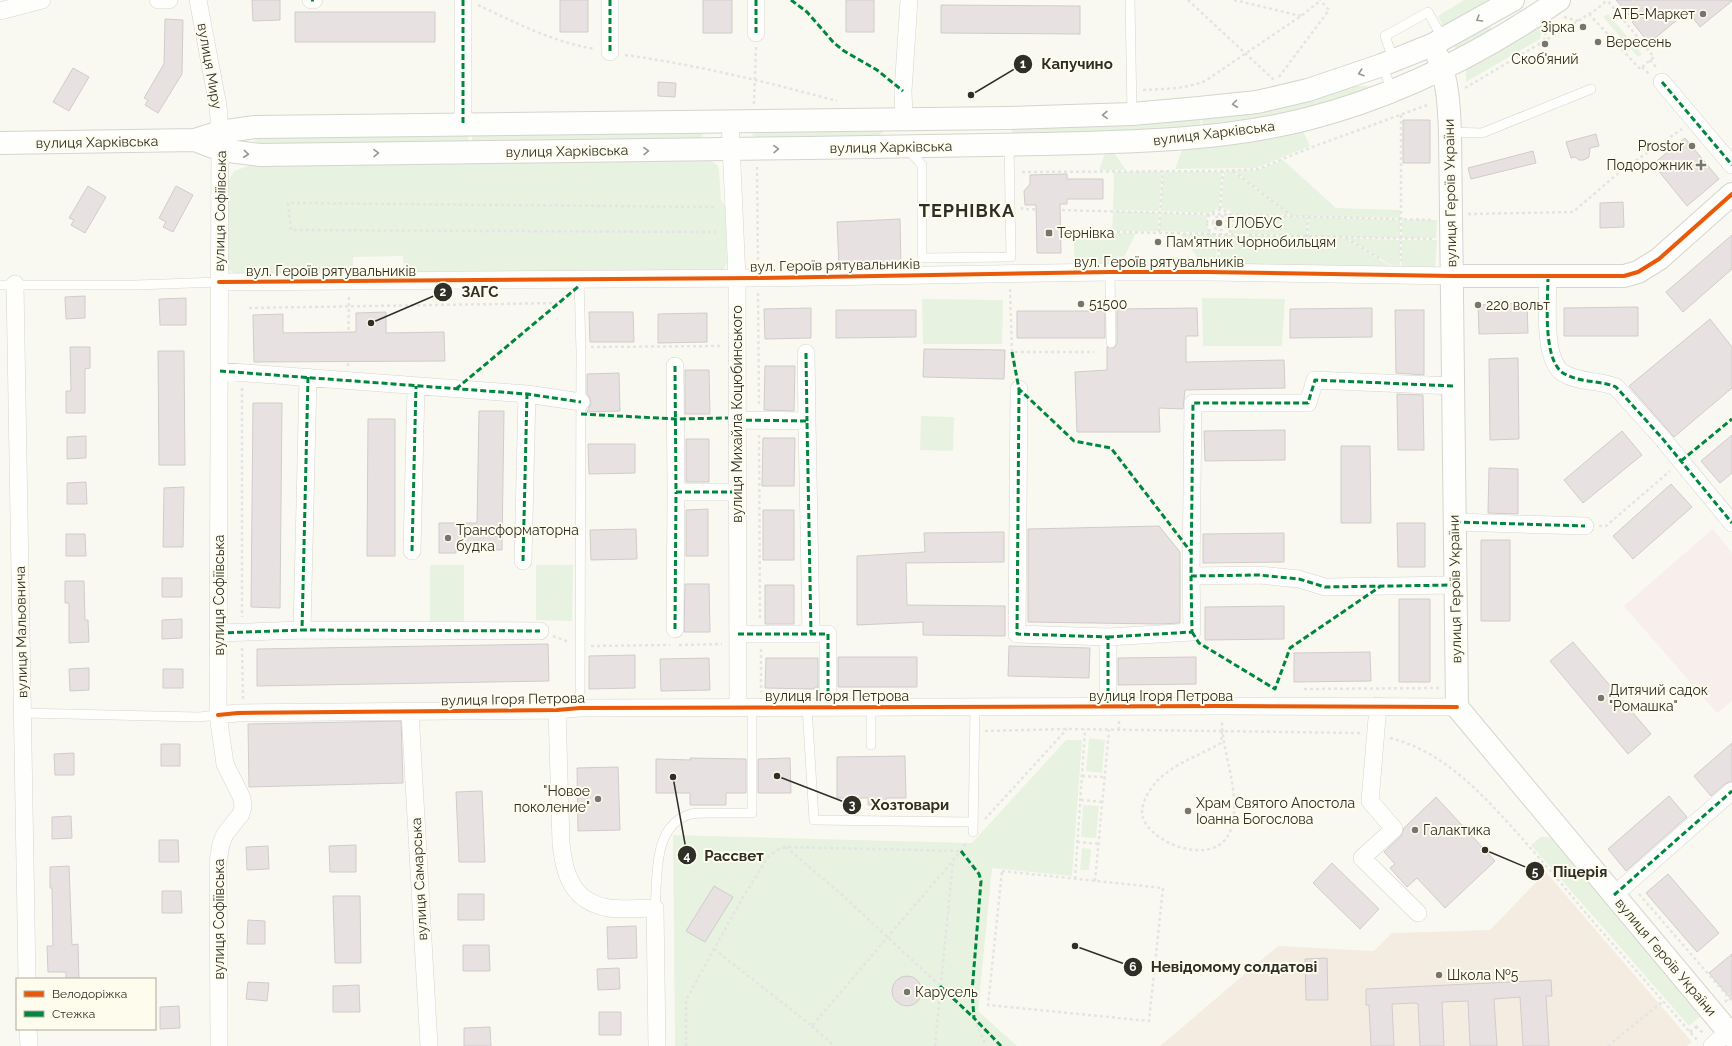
<svg xmlns="http://www.w3.org/2000/svg" width="1732" height="1046" viewBox="0 0 1732 1046" font-family="Raleway,sans-serif">
<style>
.industrial{fill:#f8eeec}
.education{fill:#f4ece0}
.green{fill:#e8f2e1}
.building{fill:#e8e1e2;stroke:#d0cccb}
.lines{fill:none;stroke-linecap:round;stroke-linejoin:round}
.lane-casing{stroke:#d5d4ce;stroke-width:10}
.street-casing{stroke:#d5d4ce;stroke-width:18}
.secondary-casing{stroke:#d5d4ce;stroke-width:24}
.path{stroke:#e4e4e2;stroke-width:2.5;stroke-dasharray:3 3;stroke-linecap:butt}
.lane{stroke:#fefefd;stroke-width:9}
.street{stroke:#fefefd;stroke-width:17}
.secondary{stroke:#fefefd;stroke-width:22}
.quiet{stroke:#00873e;stroke-width:3;stroke-dasharray:6 3;stroke-linecap:butt}
.cycleway-casing{stroke:#fefced;stroke-width:6}
.cycleway{stroke:#e8590c;stroke-width:4}
.oneway{stroke:#969692}
.poi-dot{fill:#76756e;stroke:#fefced;stroke-width:1.5}
.labels{text-anchor:middle;dominant-baseline:central;stroke-width:4;stroke-linejoin:round;paint-order:stroke}
.poi-label{font-size:14px;fill:#2f2e27;stroke:#fefced;text-anchor:start}
.street-label{font-size:14px;fill:#2f2e27;stroke:#fefced}
.district-label{font-size:18px;font-weight:bold;letter-spacing:1px;fill:#2f2e27;stroke:#fefced}
.leader{fill:none;stroke:#2f2e27;stroke-width:1.5}
.callout-dot{fill:#2f2e27;stroke:#fefced;stroke-width:1.5}
.mark-label{font-size:12px;text-anchor:middle;font-weight:bold;fill:#fff}
.callout-label{font-size:15px;text-anchor:middle;font-weight:bold;fill:#2f2e27;stroke:#fefced;stroke-width:4;stroke-linejoin:round;paint-order:stroke}
</style>
<rect width="100%" height="100%" fill="#faf9f1"/>
<path class="industrial" d="M1713,529L1732,553V701L1717,713L1624,606Z"/>
<path class="education" d="M1546,872L1692,1042L1687,1046H1160L1278,946L1374,951L1392,933L1490,930Z"/>
<path class="green" d="M1464,0H1488L1489,2L1443,26L1438,16Z
M1608,14L1642,54L1638,57L1603,17Z
M1543,24L1540,39L1466,82V69Z
M1489,25L1493,31L1457,51L1454,44Z
M1357,86H1370C1325,113 1254,119 1203,126L1202,118L1276,109Z
M1200,118L1201,126L1132,132L1012,134V129Z
M876,128L883,132L877,137L760,139L751,135L760,130Z
M1302,129L1310,146L1256,168L1175,169L1183,147Z
M697,131L703,135L697,140L472,142V134Z
M468,134L469,142L262,144L253,141L262,137Z
M1106,150H1112L1126,170H1099Z
M708,159L717,165L719,169L721,200L725,206L727,263L723,271L404,274L403,256L353,257V275H299L297,267H285L283,276L237,275L230,271L226,266L227,184L234,171L254,164Z
M1283,160L1336,208L1400,210V218L1292,216L1234,171L1258,170Z
M1232,171L1290,215L1232,214L1229,210L1221,208L1224,172Z
M1114,172H1162L1159,211L1113,210Z
M1163,172H1222L1219,208L1209,213L1161,211Z
M1113,211L1159,213L1158,231H1112Z
M1161,213L1209,215L1205,222L1210,233L1159,231Z
M1233,215L1308,217L1306,236L1230,233L1235,224Z
M1309,217L1400,220V238L1308,236Z
M1402,220H1437L1436,238H1402Z
M1074,233H1136L1120,265L1074,264Z
M1180,234H1211L1218,237L1215,270H1207Z
M1229,235L1345,238L1400,272L1219,270L1221,237Z
M1347,238L1400,240V271Z
M1402,240H1437L1435,272L1401,271Z
M1202,298L1285,299L1282,346H1203Z
M922,299L1003,300L1002,344H923Z
M921,416L954,417L953,451L920,450Z
M430,565H464V622L430,621Z
M536,565H573L572,621L536,620Z
M1089,738L1105,740L1102,773L1086,771Z
M1066,740H1082L1072,876L992,868L978,1011L1017,1046H675L673,835L972,843Z
M1083,805L1099,806L1096,838L1081,837Z
M1541,837H1553L1704,1013L1689,1026L1531,845Z
M1082,848L1091,849L1089,870H1080Z"/>
<path class="building" d="M252,0H280V20L253,21Z
M560,0H588V32H560Z
M703,0H732V33H703Z
M846,0H874V32H846Z
M1616,0H1732V1L1700,27L1688,11L1649,43L1632,22L1634,21Z
M941,5L1080,6V34L941,33Z
M295,12H435V42H295Z
M165,19L183,20L182,74L158,113L145,105L148,100L144,98L164,64Z
M73,68L89,77L69,111L53,102Z
M658,82L676,83L675,97L658,96Z
M1403,120H1430V163H1403Z
M1596,134L1599,146L1590,148L1589,157L1584,160H1579L1575,157L1571,158L1566,142Z
M1685,138L1719,179L1687,206L1653,164Z
M1533,151L1536,163L1471,179L1468,168Z
M1067,174V179H1103V199H1067V204H1060L1061,253H1037L1036,205H1025L1024,191L1030,184V175Z
M88,186L106,197L85,233L71,225L74,220L69,218Z
M176,186L193,195L173,232L163,227L166,222L159,218Z
M1623,202L1624,227L1600,228V203Z
M900,219L901,265L839,267L837,222Z
M1732,235V269L1683,312L1666,292Z
M85,296V318L66,319L65,297Z
M186,298V325H160L159,299Z
M1527,303L1528,333L1479,334L1478,305Z
M1638,307V336H1564V308Z
M811,308V338L765,339L764,309Z
M1197,308L1198,336H1186V362L1284,360L1285,388L1185,390L1183,409L1159,408L1160,432H1077L1075,372L1107,370V347L1114,348L1117,343V311L1118,309Z
M1372,308V337L1290,338V309Z
M836,310H916V337L836,338Z
M1395,310H1424V375L1396,373Z
M1017,311H1105V338H1017Z
M386,312V333L444,332L445,361L254,362L253,315L283,314V333L356,332V313Z
M589,312H633L634,342H590Z
M707,313V342L658,343V314Z
M1710,319L1732,347V388L1674,437L1629,386Z
M70,347H90V368L85,369V413H66V391H71Z
M924,349L1005,350L1004,379L923,377Z
M158,351H184L185,465H159Z
M1518,358L1519,439L1490,440L1489,359Z
M765,366H795L794,411L764,410Z
M685,370H709L710,414H685Z
M619,373L620,411L587,412L591,403L590,398L587,394V374Z
M1397,394L1423,395L1424,450H1398Z
M253,403H282L280,608L251,607Z
M479,411H504L502,550L456,549V553H439V523H477Z
M368,419H395V556H367Z
M1285,430V460L1205,461L1204,431Z
M1622,431L1642,455L1583,503L1564,480Z
M1732,435V473L1720,483L1701,461Z
M86,436V458L67,459V437Z
M763,438H795L794,486H762Z
M686,439H709V482H686Z
M588,444H635V473L589,474Z
M1341,446H1370L1371,523H1341Z
M1489,468L1518,469V514L1488,513Z
M86,482L87,504H67V483Z
M1671,484L1692,507L1633,559L1613,536Z
M184,487L183,547H163L164,488Z
M708,509V556H686V510Z
M763,510H794V560H763Z
M1397,523H1425V567H1398Z
M1159,526L1180,552V623L1159,624L1028,622V529Z
M636,529L637,559L591,560L590,530Z
M1004,532V562L906,563L907,605L1005,606V636L923,635V622L857,625V556L925,552L924,533Z
M1284,533V562L1203,563V534Z
M66,534H85L86,556H66Z
M1481,540H1510V621H1481Z
M162,578H182V597H162Z
M65,581H84L85,620H88L89,642L69,643V603H65Z
M685,584H709L710,632H684Z
M765,585H794V624H765Z
M1399,599H1430V682H1399Z
M1284,606V639L1205,640V607Z
M182,619V638L162,639V620Z
M1573,642L1651,734L1628,754L1550,661Z
M548,644L549,681L257,686V649Z
M1009,646L1090,648L1089,678L1008,676Z
M1370,652L1371,681L1294,682V653Z
M635,655V688L589,689V656Z
M838,657H917V687H838Z
M1196,657V684L1118,685V658Z
M709,658L710,690L661,691L660,659Z
M766,658H818V688H814V689L765,688Z
M89,668V690L70,691L69,669Z
M163,669H183V688H163Z
M401,721L403,783L249,787L248,724Z
M1732,743V781L1725,784L1711,796L1694,776Z
M161,744H180V766H161Z
M74,753V775H55L54,754Z
M905,756L906,798H886V805H868V798H837V757Z
M690,758L746,759V793H726V805H690V793H656V759L691,760Z
M790,758L791,793H758V759Z
M618,767L620,830L578,831L577,768Z
M482,791L485,862H459L456,792Z
M1669,796L1687,817L1626,871L1608,849Z
M1436,797L1495,861L1445,908L1417,878L1407,887L1390,868L1395,864L1384,852L1401,836L1404,828Z
M71,816L72,838L52,839V817Z
M159,840H178L179,862H159Z
M356,845V872H330L329,846Z
M268,846L269,869L247,870L246,847Z
M1332,863L1379,909L1360,929L1313,883Z
M69,866L72,945L78,944L79,979H66V972H48L47,946H53L52,888H50V867Z
M1668,874L1719,933L1697,952L1646,893Z
M714,886L733,897L705,942L686,931Z
M162,891H181L182,913H162Z
M458,894H484V920H458Z
M333,896H360L361,963H335Z
M248,920L265,921V944H247Z
M636,926L637,958L608,959L607,927Z
M463,945H489L490,971H463Z
M1732,954V1000L1709,973Z
M1327,958L1328,1000H1306L1305,959Z
M619,968L620,989L598,990L597,969Z
M892 991a15 15 0 1 1 30 0a15 15 0 1 1-30 0Z
M1551,980L1552,996H1546L1549,1046H1523L1520,997L1494,999L1497,1046H1470L1468,1001L1442,1002L1444,1046H1420L1418,1004L1415,1003L1392,1004L1394,1046H1371L1369,1005H1366V989Z
M248,982L269,983L267,1001L246,999Z
M359,985L360,1012H333V986Z
M179,1006L180,1028L160,1029V1007Z
M599,1012H621V1035H599Z
M490,1027L491,1046H464V1028Z"/>
<g class="lines">
<g class="lane-casing">
<path id="lane" d="M1130,0L1132,114
M1394,61L1385,36L1428,12L1443,39
M1382,65L1392,91
M1450,132L1482,133L1591,89
M908,149L922,165V258L1011,257L1009,145
M1110,272L1111,343
M579,280L581,352L580,708
M0,285H136L219,282
M807,707L814,820L973,822
M23,713L199,717L218,715
M871,745V707
M973,832L975,707
M655,908C658,876 652,825 691,814C696,813 703,813 709,813C723,813 738,813 752,813V708"/>
</g>
<g class="street-casing">
<path id="street" d="M158,0H169
M198,0L218,106L220,132L218,715L225,764L242,798L243,807L241,814L225,834L221,844L218,862L219,1046
M311,0H314
M463,0V124
M610,0V52
M756,0V33
M0,11L42,0
M1662,82L1732,165
M904,118L903,91L909,0
M730,121L737,278L738,708
M1548,276C1548,299 1542,359 1563,373C1579,383 1600,380 1616,387L1662,438L1732,523
M219,282L758,278L1110,272H1207L1452,276
M15,284L27,979
M806,353L807,421
M675,366L676,492H737
M220,371L527,394L581,402
M308,377L302,630L540,631
M1453,386L1315,380L1308,403H1193L1191,576L1259,575L1299,579L1325,587L1455,585
M1019,389L1017,634L1108,637V707
M737,420L807,421L811,634
M1455,522L1585,526
M412,551L416,386
M523,561L527,394
M675,629L676,492
M219,633L302,630
M738,634H828V707
M1108,637L1192,632L1191,576
M1378,706L1370,801L1394,829L1362,858L1418,913
M557,710L561,843C564,874 572,902 609,908C624,910 640,908 655,908L657,1046
M410,712L429,1046
M218,715L238,713L557,710L580,708L1222,706L1457,707
M1614,895L1732,791
M28,1029L29,1046
M1712,1046L1728,1032"/>
</g>
<g class="secondary-casing">
<path id="secondary" d="M1438,57C1448,81 1449,107 1450,132L1457,707L1732,1036
M195,140L221,150L260,155C443,152 625,151 808,148C886,147 964,146 1041,144C1130,142 1220,141 1307,119C1398,96 1482,53 1559,0
M0,143L195,140L220,132L255,127L1008,118L1132,114L1199,108L1257,102L1308,90L1382,65L1432,45L1513,0
M1452,276H1624L1638,272L1659,259L1732,194"/>
</g>
<path class="path" d="M1188,0L1274,80
M1234,0L1301,16
M478,5C516,23 553,42 595,49
M1589,14L1640,69L1654,57L1607,0
M1618,14L1635,0
M1564,17L1578,21
M1544,41L1546,31
M625,55C697,65 767,82 837,101
M1650,60L1656,67
M1642,67L1650,75
M1279,77L1329,10L1320,0
M1465,88L1578,21L1597,9L1607,0
M1143,90C1164,89 1186,89 1205,81L1301,16L1320,1
M754,104L756,47
M1401,115V261
M757,167L758,262
M1233,171L1291,215
M1022,172L1223,171L1258,169L1315,146L1430,104
M714,207L288,203L291,230L716,232
M1022,207V209L1433,220
M1220,209L1223,171
M1207 223a13 13 0 1 1 26 0a13 13 0 1 1-26 0Z
M1468,214L1573,212L1622,170L1682,129
M1213 223a7 7 0 1 1 14 0a7 7 0 1 1-14 0Z
M1075,231L1434,239
M1159,232L1163,171
M1307,237L1308,217
M1346,238L1379,258
M1218,258L1220,236
M1010,289L1012,352H1094
M758,293L759,406
M249,308L559,303
M591,347L722,346
M348,366L349,295
M242,388V617
M759,435L760,618
M1599,526H1606L1670,471
M553,636L569,642
M679,645L722,644
M591,646L670,645
M242,648L243,699
M761,649V692
M1304,689L1439,688
M1119,721V730
M985,731L1067,729L1360,733
M1222,731L1221,743C1199,756 1174,763 1156,782C1150,789 1142,801 1142,812C1142,841 1217,872 1231,829C1242,793 1222,756 1222,720
M1390,738C1445,752 1482,794 1519,835C1543,862 1567,890 1590,918C1626,959 1662,1000 1698,1041
M1082,776L1105,777
M1081,800L1103,802
M985,819L1067,729
M1077,842L1099,844
M786,847L840,893L940,986
M1002,871L1163,888L1149,1021L988,1005Z
M1075,879L1085,729
M1095,881L1109,730
M1639,894L1729,998L1732,996
M714,949L812,1026L961,851L967,841
M1725,1002L1729,998L1732,1001
M974,1018L986,1046
M812,1026L834,1046
M1696,1026L1703,1033
M1690,1032L1699,1024
M686,1046V1000L740,902L768,857L777,850L786,847L961,851
M935,1046L953,861
M1608,1046L1662,1002"/>
<use href="#lane" class="lane"/>
<use href="#street" class="street"/>
<use href="#secondary" class="secondary"/>
<path class="quiet" d="M311,0H314
M463,0V124
M610,0V52
M756,0V33
M791,0L807,12L834,43L844,51L877,70L903,91
M1662,82L1732,165
M1548,276C1548,299 1542,359 1563,373C1579,383 1600,380 1616,387L1662,438L1732,523
M1012,352L1019,389L1074,441L1111,448L1191,552
M806,353L807,421
M675,366L676,492H737
M220,371L527,394L581,402
M308,377L302,630L540,631
M1453,386L1315,380L1308,403H1193L1191,576L1259,575L1299,579L1325,587L1455,585
M456,389L579,286
M1019,389L1017,634L1108,637V707
M581,414L676,419L728,418
M737,420L807,421L811,634
M1681,461L1732,419
M1455,522L1585,526
M412,551L416,386
M523,561L527,394
M675,629L676,492
M1192,632L1199,643L1275,689L1290,648L1381,586
M219,633L302,630
M738,634H828V707
M1108,637L1192,632L1191,576
M961,851L979,874L981,881L972,992L974,1018L1001,1046
M1614,895L1732,791
M940,986L974,1018"/>
<g class="cycleway-casing">
<path id="cycleway" d="M219,282L758,278L1110,272H1207L1452,276H1624L1638,272L1659,259L1732,194
M218,715L238,713L557,710L580,708L1222,706L1457,707"/>
</g>
<use href="#cycleway" class="cycleway"/>
</g>
<defs><path id="oneway-chevron" d="M-2-3.5L2.5 0L-2 3.5" fill="none" stroke-width="1.6" stroke-linecap="round" stroke-linejoin="round"/></defs>
<g class="oneway">
<use href="#oneway-chevron" transform="translate(1479 19) rotate(150)"/>
<use href="#oneway-chevron" transform="translate(1361 73) rotate(161)"/>
<use href="#oneway-chevron" transform="translate(1235 104) rotate(173)"/>
<use href="#oneway-chevron" transform="translate(1105 115) rotate(178)"/>
<use href="#oneway-chevron" transform="translate(776 149) rotate(-1)"/>
<use href="#oneway-chevron" transform="translate(646 151) rotate(-1)"/>
<use href="#oneway-chevron" transform="translate(376 153) rotate(-1)"/>
<use href="#oneway-chevron" transform="translate(246 154) rotate(6)"/>
</g>
<g class="poi-dot">
<circle cx="1703" cy="14" r="4"/>
<circle cx="1583" cy="27" r="4"/>
<circle cx="1598" cy="42" r="4"/>
<circle cx="1545" cy="44" r="4"/>
<circle cx="1692" cy="146" r="4"/>
<path d="M1699 159h4v4h4v4h-4v4h-4v-4h-4v-4h4z"/>
<circle cx="1219" cy="223" r="4"/>
<rect x="1045" y="229" width="8" height="8" rx="2"/>
<circle cx="1158" cy="242" r="4"/>
<circle cx="1081" cy="304" r="4"/>
<circle cx="1478" cy="305" r="4"/>
<circle cx="448" cy="538" r="4"/>
<circle cx="1601" cy="698" r="4"/>
<circle cx="598" cy="799" r="4"/>
<circle cx="1188" cy="811" r="4"/>
<circle cx="1415" cy="830" r="4"/>
<circle cx="1439" cy="975" r="4"/>
<circle cx="907" cy="992" r="4"/>
</g>
<g class="labels">
<g class="poi-label">
<text x="1695" y="14" text-anchor="end">АТБ-Маркет</text>
<text x="1575" y="27" text-anchor="end">Зiрка</text>
<text x="1606" y="42">Вересень</text>
<text x="1545" y="59" text-anchor="middle">Скоб'яний</text>
<text x="1684" y="146" text-anchor="end">Prostor</text>
<text x="1693" y="165" text-anchor="end">Подорожник</text>
<text x="1227" y="223">ГЛОБУС</text>
<text x="1057" y="233">Тернівка</text>
<text x="1166" y="242">Пам'ятник Чорнобильцям</text>
<text x="1089" y="304">51500</text>
<text x="1486" y="305">220 вольт</text>
<text x="456" y="530">Трансформаторна<tspan x="456" dy="16">будка</tspan></text>
<text x="1609" y="690">Дитячий садок<tspan x="1609" dy="16">"Ромашка"</tspan></text>
<text x="590" y="791" text-anchor="end">"Новое<tspan x="590" dy="16">поколение"</tspan></text>
<text x="1196" y="803">Храм Святого Апостола<tspan x="1196" dy="16">Іоанна Богослова</tspan></text>
<text x="1423" y="830">Галактика</text>
<text x="1447" y="975">Школа №5</text>
<text x="915" y="992">Карусель</text>
</g>
<g class="street-label">
<text transform="translate(210 66) rotate(80)">вулиця Миру</text>
<text transform="translate(1214 133) rotate(-7)">вулиця Харківська</text>
<text transform="translate(97 142) rotate(-1)">вулиця Харківська</text>
<text transform="translate(891 147) rotate(-1)">вулиця Харківська</text>
<text transform="translate(567 151) rotate(-1)">вулиця Харківська</text>
<text transform="translate(1450 193) rotate(-91)">вулиця Героїв України</text>
<text transform="translate(220 211) rotate(-89)">вулиця Софіївська</text>
<text x="1159" y="262">вул. Героїв рятувальників</text>
<text transform="translate(835 265) rotate(-1)">вул. Героїв рятувальників</text>
<text x="331" y="271">вул. Героїв рятувальників</text>
<text transform="translate(737 414) rotate(-90)">вулиця Михайла Коцюбинського</text>
<text transform="translate(1455 589) rotate(-91)">вулиця Героїв України</text>
<text transform="translate(219 595) rotate(-90)">вулиця Софіївська</text>
<text transform="translate(21 632) rotate(-91)">вулиця Мальовнича</text>
<text x="837" y="696">вулиця Ігоря Петрова</text>
<text x="1161" y="696">вулиця Ігоря Петрова</text>
<text transform="translate(513 699) rotate(-1)">вулиця Ігоря Петрова</text>
<text transform="translate(419 879) rotate(-93)">вулиця Самарська</text>
<text transform="translate(219 919) rotate(-90)">вулиця Софіївська</text>
<text transform="translate(1666 957) rotate(50)">вулиця Героїв України</text>
</g>
<g class="district-label">
<text x="967" y="210">ТЕРНІВКА</text>
</g>
</g>
<path class="leader" d="M971 95L1023 64M371 323L443 292M777 776L852 805M673 777L687 855M1485 850L1535 871M1075 946L1133 967"/>
<g class="callout-dot">
<circle cx="971" cy="95" r="4"/>
<circle cx="371" cy="323" r="4"/>
<circle cx="777" cy="776" r="4"/>
<circle cx="673" cy="777" r="4"/>
<circle cx="1485" cy="850" r="4"/>
<circle cx="1075" cy="946" r="4"/>
<circle cx="1023" cy="64" r="10"/>
<circle cx="443" cy="292" r="10"/>
<circle cx="852" cy="805" r="10"/>
<circle cx="687" cy="855" r="10"/>
<circle cx="1535" cy="871" r="10"/>
<circle cx="1133" cy="967" r="10"/>
</g>
<g class="mark-label">
<text x="1023" y="68">1</text>
<text x="443" y="296">2</text>
<text x="852" y="809">3</text>
<text x="687" y="860">4</text>
<text x="1535" y="876">5</text>
<text x="1133" y="971">6</text>
</g>
<g class="callout-label">
<text x="1077" y="69">Капучино</text>
<text x="480" y="297">ЗАГС</text>
<text x="910" y="810">Хозтовари</text>
<text x="734" y="861">Рассвет</text>
<text x="1580" y="877">Піцерія</text>
<text x="1234" y="972">Невідомому солдатові</text>
</g>
<rect x="16" y="978" width="140" height="52" fill="#fefced" stroke="#abaa9e"/>
<rect x="24" y="991" width="20" height="6" fill="#e8590c" stroke="#abaa9e"/>
<text x="52" y="998" font-size="12" fill="#2f2e27">Велодоріжка</text>
<rect x="24" y="1011" width="20" height="6" fill="#00873e" stroke="#abaa9e"/>
<text x="52" y="1018" font-size="12" fill="#2f2e27">Стежка</text>
</svg>
